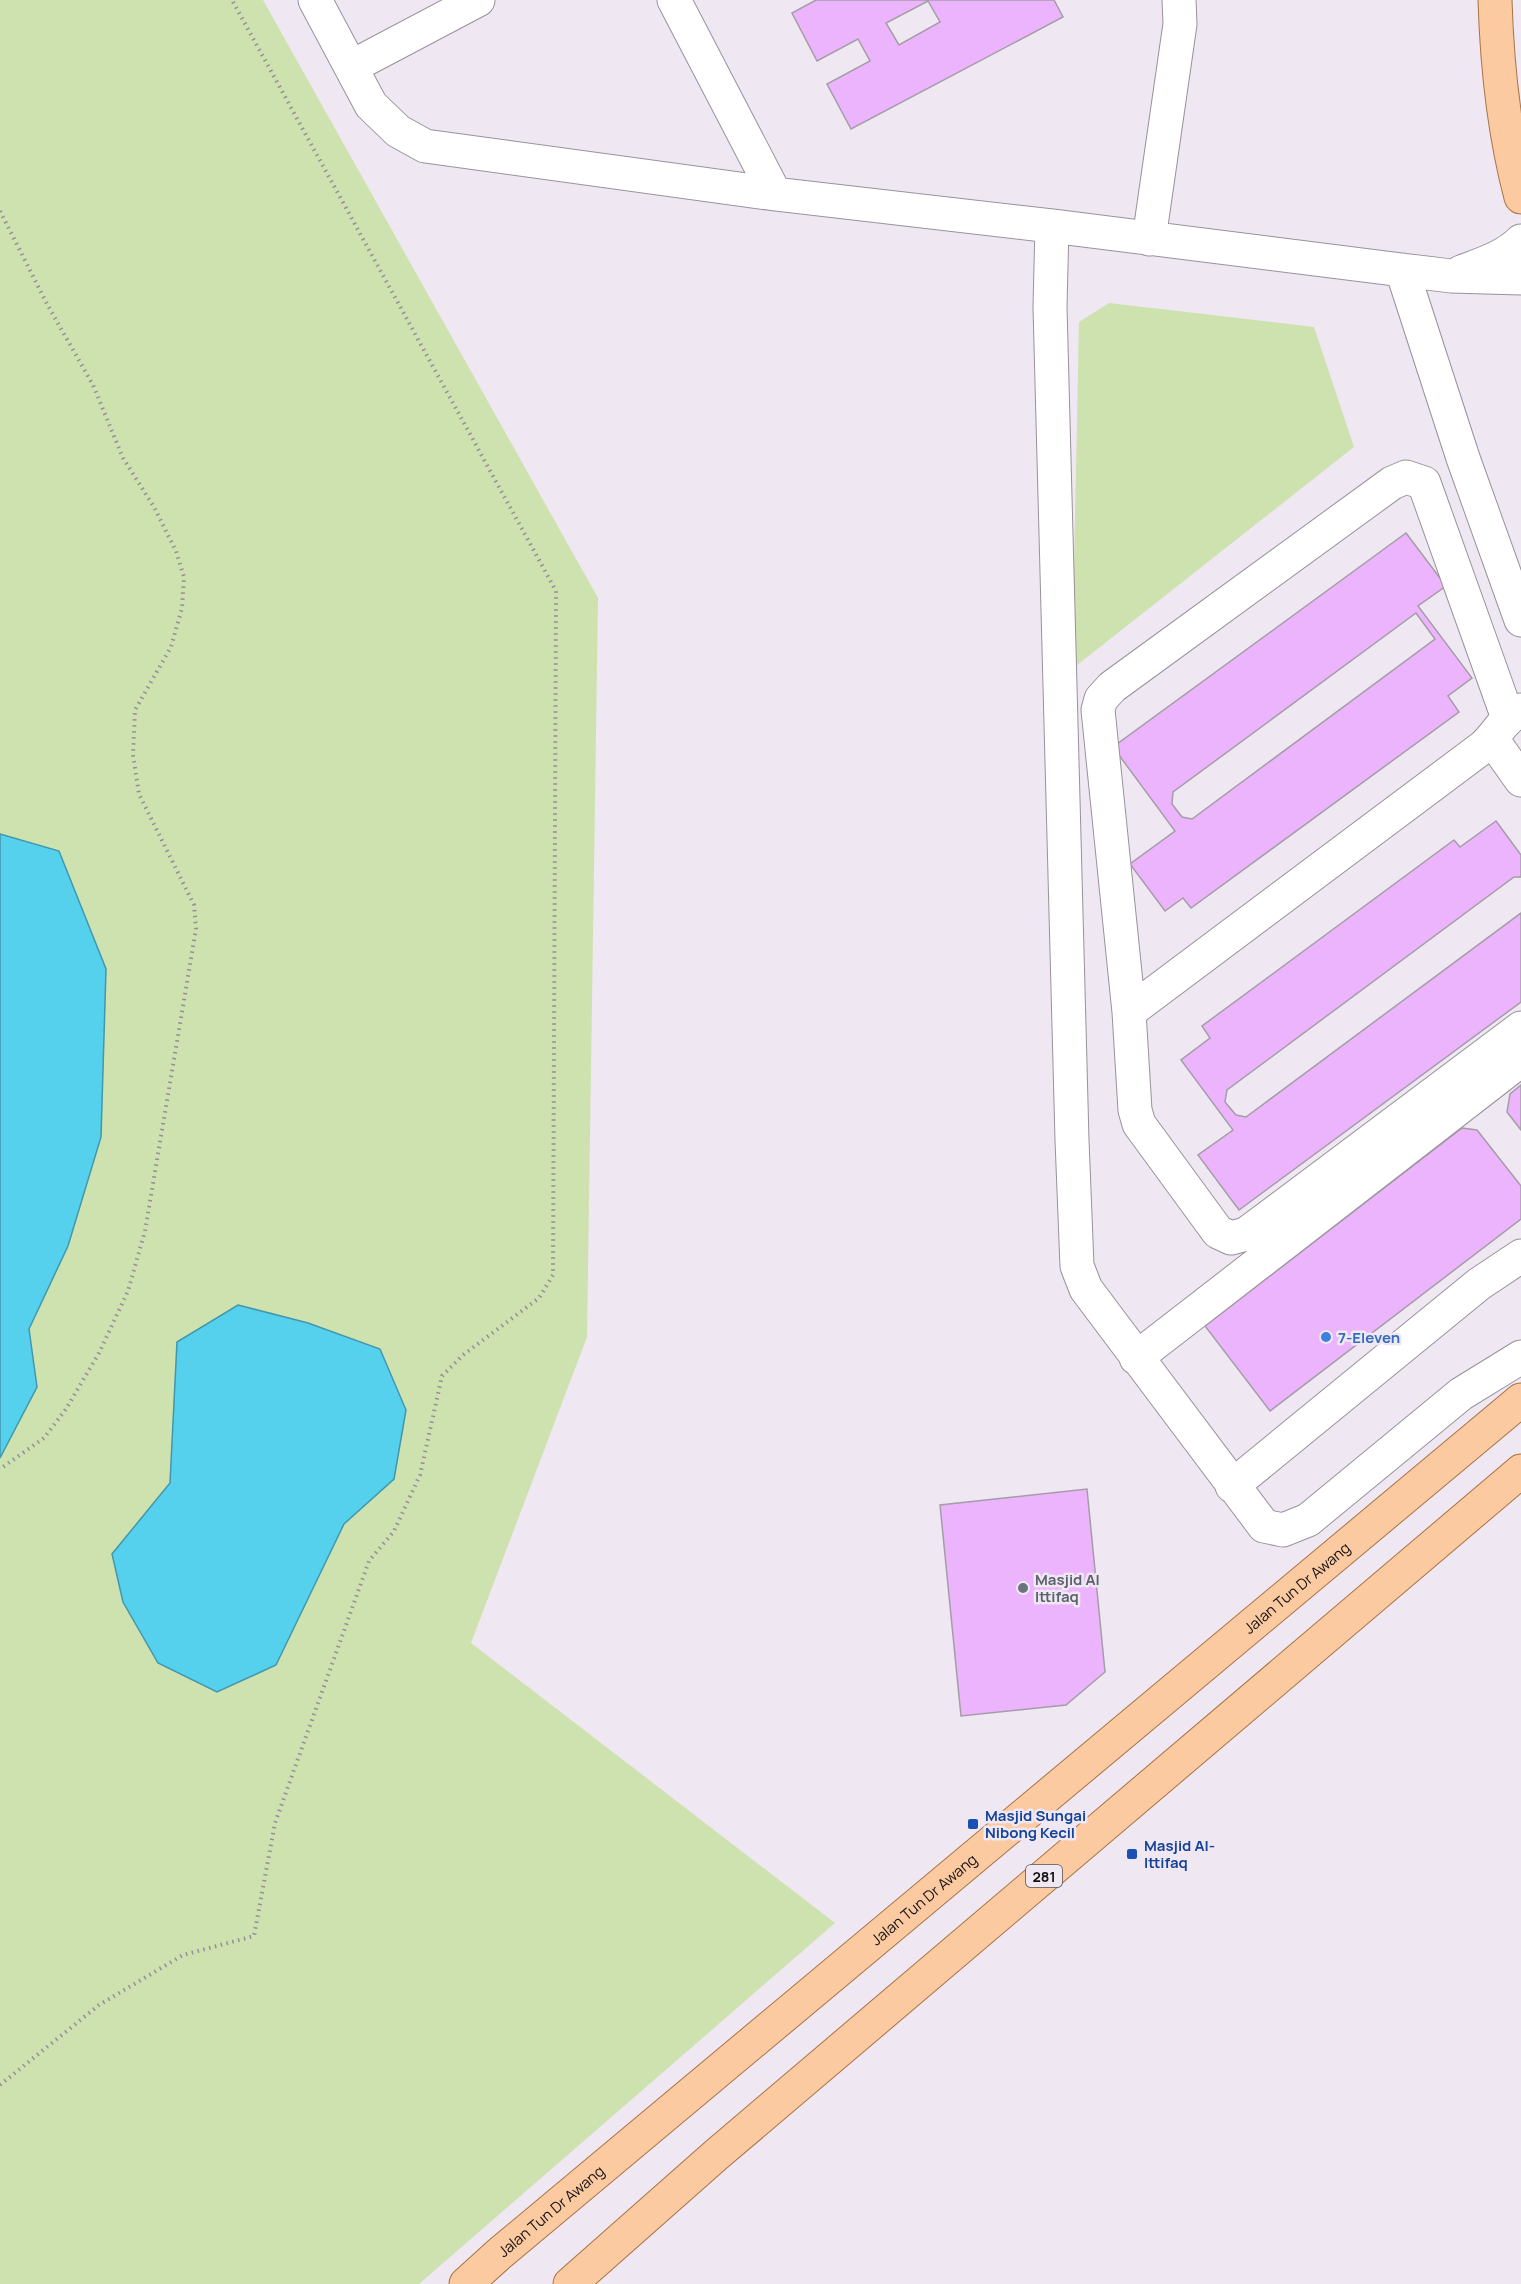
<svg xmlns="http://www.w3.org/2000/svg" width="1521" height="2284" viewBox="0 0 1521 2284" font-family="Manrope,sans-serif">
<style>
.green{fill:#cde2af}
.water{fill:#56d1ed;stroke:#4297ac;stroke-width:1.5}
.building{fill:#ecb4fc;stroke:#a49da7;stroke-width:1.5;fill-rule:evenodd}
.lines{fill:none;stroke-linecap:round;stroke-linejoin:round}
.minor-casing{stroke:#99919b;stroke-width:35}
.major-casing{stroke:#a87246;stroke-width:35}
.path{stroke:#958f97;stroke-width:4;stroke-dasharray:1.5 4.5;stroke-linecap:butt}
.minor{stroke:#fff;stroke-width:33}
.major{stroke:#fbcaa0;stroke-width:33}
.shop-dot{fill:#3f7fe0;stroke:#efe7f2;stroke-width:2}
.worship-dot{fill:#6b7280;stroke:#efe7f2;stroke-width:2}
.transit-dot{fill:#1a4fb4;stroke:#efe7f2;stroke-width:2}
.labels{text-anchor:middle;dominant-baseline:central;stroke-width:5;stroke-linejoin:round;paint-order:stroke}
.shield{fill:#efe7f2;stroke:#565157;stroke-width:1.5}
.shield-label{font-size:14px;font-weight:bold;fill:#141115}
.shop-label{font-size:15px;font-weight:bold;fill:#366cbe;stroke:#efe7f2;text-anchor:start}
.worship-label{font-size:15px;font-weight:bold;fill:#5b616d;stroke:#efe7f2;text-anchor:start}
.street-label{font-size:15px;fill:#141115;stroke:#efe7f2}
.transit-label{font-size:15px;font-weight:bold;fill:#164399;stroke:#efe7f2;text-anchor:start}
</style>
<rect width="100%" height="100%" fill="#efe7f2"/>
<path class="green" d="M0,0H263L598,598L587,1337L471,1643L835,1923L419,2284H0Z
M1109,303L1314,327L1354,447L1072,669L1079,322Z"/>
<path class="water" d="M0,834L59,851L106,969L101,1137L68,1246L29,1329L37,1387L0,1458Z
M238,1305L308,1323L380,1349L406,1410L394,1479L344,1524L276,1665L217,1692L158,1663L123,1602L112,1554L170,1483L177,1342Z"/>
<path class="building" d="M816,0H1054L1063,17L851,129L827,84L870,61L858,39L817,61L792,13ZM928,1L940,22L899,45L886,23Z
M1406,533L1446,586L1418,606L1472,678L1448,696L1459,712L1191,908L1183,898L1165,911L1130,864L1175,831L1113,747ZM1416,613L1435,639L1192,819L1182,817L1172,804L1173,792Z
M1496,821L1521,855V877H1514L1227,1090L1225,1102L1236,1115L1246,1117L1521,913V1002L1239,1210L1198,1155L1233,1130L1181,1060L1210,1038L1202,1026L1454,840L1460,847Z
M1521,1085V1130L1507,1112L1510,1094Z
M1462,1128L1477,1130L1521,1186V1219L1270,1411L1205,1326Z
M1087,1489L1105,1672L1066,1705L961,1716L940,1505Z"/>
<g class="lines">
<g class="minor-casing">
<path id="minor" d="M315,0L371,105L398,131L425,146L775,194L1052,226L1402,270L1451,276L1521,278
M674,0L775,194
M351,67L478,0
M1052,226L1050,307L1072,1140L1077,1266L1086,1289L1264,1526L1283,1530L1308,1520L1461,1394L1521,1357
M1149,239L1180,24L1179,0
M1402,270L1463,458L1521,620
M1461,272C1482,264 1505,257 1521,241
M1508,718L1424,483L1406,477L1392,483L1112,687L1101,699L1098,710L1129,1012L1135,1110L1139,1124L1218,1232L1231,1238L1246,1234L1521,1028
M1492,739L1521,780
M1129,1012L1483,747C1497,735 1504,717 1521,710
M1136,1358L1521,1060
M1232,1486L1479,1284L1521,1256"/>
</g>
<g class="major-casing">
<g id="major">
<path d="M1495,0C1497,66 1504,133 1521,197"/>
<path id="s1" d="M466,2284L499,2254L1521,1400"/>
<path d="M570,2284L716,2155L1521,1471"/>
</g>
</g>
<path class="path" d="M0,211L47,304L93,385L123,458L154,507L176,551L184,577L182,608L171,647L135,710L133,755L139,794L194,905L196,929L145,1231L128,1291L99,1353L66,1409L44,1438L0,1469
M0,2085L99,2005L183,1955L254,1936L275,1823L369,1561L394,1531L420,1475L442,1376L463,1355L539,1298L553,1275L556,591L232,0"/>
<use href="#minor" class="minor"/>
<use href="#major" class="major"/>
</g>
<circle class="shop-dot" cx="1326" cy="1337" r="6"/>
<circle class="worship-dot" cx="1023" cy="1588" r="6"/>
<g class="transit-dot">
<rect x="967" y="1818" width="12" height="12" rx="3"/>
<rect x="1126" y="1848" width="12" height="12" rx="3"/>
</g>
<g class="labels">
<rect class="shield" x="1026" y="1865" width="36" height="22" rx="4.5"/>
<g class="shield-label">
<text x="1044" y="1876">281</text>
</g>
<g class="shop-label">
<text x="1338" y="1337">7-Eleven</text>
</g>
<g class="worship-label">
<text x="1035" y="1579">Masjid Al<tspan x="1035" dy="17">Ittifaq</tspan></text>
</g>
<g class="street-label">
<text stroke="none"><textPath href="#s1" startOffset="1084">Jalan Tun Dr Awang</textPath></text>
<text stroke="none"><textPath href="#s1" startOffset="598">Jalan Tun Dr Awang</textPath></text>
<text stroke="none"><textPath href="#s1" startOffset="112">Jalan Tun Dr Awang</textPath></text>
</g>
<g class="transit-label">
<text x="985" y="1815">Masjid Sungai<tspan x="985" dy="17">Nibong Kecil</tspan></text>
<text x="1144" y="1845">Masjid Al-<tspan x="1144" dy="17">Ittifaq</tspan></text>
</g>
</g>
</svg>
